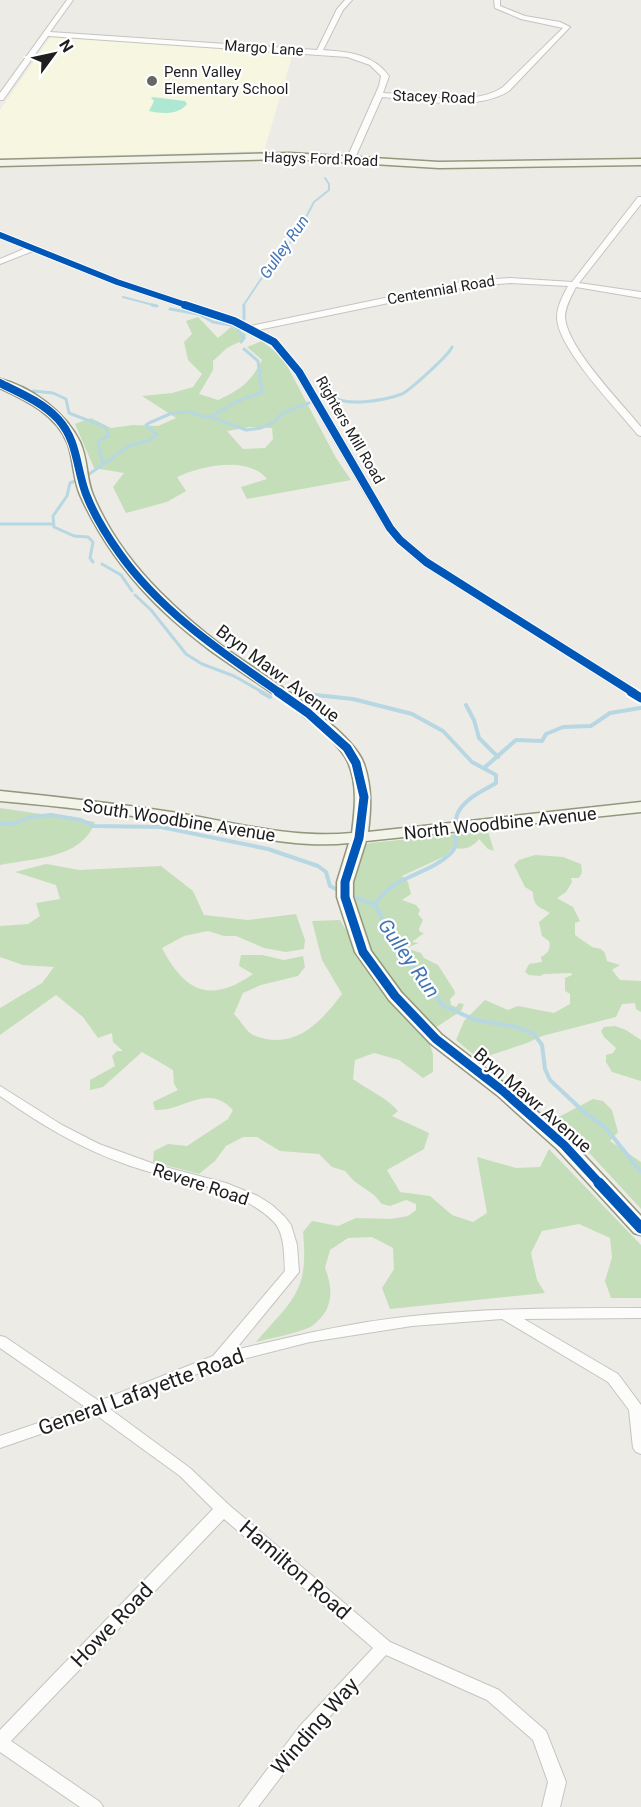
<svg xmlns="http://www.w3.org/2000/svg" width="641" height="1807" viewBox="0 0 641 1807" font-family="Roboto,sans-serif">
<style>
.education{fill:#f6f6e1}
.forest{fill:#c4deb9;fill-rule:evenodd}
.pitch{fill:#aee8d3}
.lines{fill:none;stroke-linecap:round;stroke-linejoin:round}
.stream-far2{stroke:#b7d7e2;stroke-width:2}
.stream-far1{stroke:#b7d7e2;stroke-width:3}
.stream{stroke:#b7d7e2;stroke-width:4}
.street-casing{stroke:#c5c4c2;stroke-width:2}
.secondary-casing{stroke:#94977e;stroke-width:3}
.street{fill:#fcfcfb;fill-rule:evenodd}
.secondary{fill:#f3f4e9;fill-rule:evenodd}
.cycleway-far3-casing{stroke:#fff;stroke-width:8}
.cycleway-far2-casing{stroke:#fff;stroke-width:10}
.cycleway-far1-casing{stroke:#fff;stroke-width:13}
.cycleway-casing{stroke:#fff;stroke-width:15}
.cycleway-far3{stroke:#0057b8;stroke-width:6}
.cycleway-far2{stroke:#0057b8;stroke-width:8}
.cycleway-far1{stroke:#0057b8;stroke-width:9}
.cycleway{stroke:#0057b8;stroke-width:11}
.poi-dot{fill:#666664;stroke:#fff;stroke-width:2}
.labels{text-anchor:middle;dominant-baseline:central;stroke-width:4.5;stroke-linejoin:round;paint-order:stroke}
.far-street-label{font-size:15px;fill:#1e1e1e;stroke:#fff}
.far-poi-label{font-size:15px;fill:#1e1e1e;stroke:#fff;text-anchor:start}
.far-water-label{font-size:16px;font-style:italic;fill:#4274b6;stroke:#fff}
.street-label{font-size:18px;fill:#1e1e1e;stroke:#fff}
.water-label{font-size:20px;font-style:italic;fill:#4274b6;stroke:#fff}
.near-street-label{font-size:21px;fill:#1e1e1e;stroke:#fff}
</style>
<rect width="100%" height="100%" fill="#edebe6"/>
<path class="education" d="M51,36L293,53L264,151L0,158V110Z"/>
<path class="forest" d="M198,317L218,338L231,327L246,334L245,339L227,348L213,361V370L199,394L218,400C241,389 250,383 262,360L247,347L262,341L283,358L336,458L351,480L247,499L241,487L267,479C247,455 201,466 177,477L186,491L167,502L126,513L113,487L124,473L94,468L75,424L91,418L111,428L133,425L158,426L176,418L142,396L172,393L193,387L202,374L188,360L184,342L192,334L186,321ZM250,427L272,428L273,439L265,448L243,449L227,431Z
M0,808L95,822C82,859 34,858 0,865Z
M488,831L494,851L488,849L479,839C472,848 464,850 453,848L445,856L402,876L408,882L411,894L402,900L416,905L420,910L418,914L423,920L419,929L420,932L424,933L412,942L419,943L406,948L421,953L424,958L438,965L454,990L455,994L450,999L451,1005L456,1007L459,1003L464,1004L461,1011L432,1030C399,992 346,931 352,877C353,867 359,856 362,846L370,843Z
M535,855L563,857L581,864L582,872L579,878H571L572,882L566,892L557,898L573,907L580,921L575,923V935L592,947L601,949L605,953L607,961L620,965L612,970L620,980L641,981V1012L636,1009L635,1003L622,1004L616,1017L542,1036L527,1043L479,1059L456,1040L464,1021L485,1000L508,1010L518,1006L554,1013L570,1004V994L565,991V978L572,975L571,973L544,974L540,976L529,975L525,972L529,964L542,962L541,957C548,953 551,949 549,941L542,936L539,922L550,913C540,907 533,907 533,892L525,887L514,865L519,860Z
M46,864L80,870L161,866L193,891L204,915L248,920L296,914L305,940L304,949L286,952L264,948L236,936H224L208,931L184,936L162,948C185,992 210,1004 253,974L239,966L241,955H262L284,960L303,956L305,967L298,976L261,985L243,993L234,1014C240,1020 246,1031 253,1035C294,1052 320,1023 342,994L322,960L312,921L340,920L388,999L430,1045L433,1054V1072L423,1078L399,1060L374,1053L355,1060L353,1079C368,1090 386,1097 398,1111L392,1116L429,1133L424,1149L387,1170L400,1192L430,1196L452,1215L473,1222L487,1213L477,1157L516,1168L540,1167L549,1149L641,1245V1298H611L605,1281L612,1257L610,1238L579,1224L542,1231L531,1253L537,1280L545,1293L390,1309L382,1288L394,1269L393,1248L372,1237L348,1238L330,1250L325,1268C334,1290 333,1311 312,1326C303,1332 268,1339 256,1342C293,1299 309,1292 303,1232L312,1221L338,1226L356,1218L391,1219L408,1216L416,1210V1204L406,1200L390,1206L382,1204L374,1195L354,1181L345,1171L332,1167L319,1154L280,1151L257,1137H243L226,1146L215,1161L199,1174L153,1162L154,1151L168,1144L187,1146L228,1119L233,1110C207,1082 183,1112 155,1110L153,1102L178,1090L174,1084L173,1070L142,1052L103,1087L90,1090V1080L115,1066L112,1056L117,1051H123L113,1042L112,1033L98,1038L83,1017L56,995L0,1035V1008L42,983L54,967L23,965L0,957V926L28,924L40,916L36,903L60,899L56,885L15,872Z
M615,1026L626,1030L641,1040V1081L612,1072L606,1062V1055L613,1053L616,1048L604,1037L601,1031L604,1027Z
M593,1099L603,1101L612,1110L618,1132L610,1141L641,1162V1209L581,1144L553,1120Z"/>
<path class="pitch" d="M153,97L185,101L187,104C179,115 161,114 149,111L154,101L151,98Z"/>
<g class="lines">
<path class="stream-far2" d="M123,297L157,306
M243,306L273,261L296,236L314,202L329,190V184L325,178"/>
<path class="stream-far1" d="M152,305L157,306
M244,305V319
M170,309L199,314L213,322L231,325L237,328L244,338L241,342
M33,391L53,393L66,399L69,413L105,427L109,436L98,441L102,461L106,463
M323,399L334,397C347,407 386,400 402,394C410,390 450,354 452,347
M211,417L246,430L261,428L274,422L282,413L309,403
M85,477L129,446L148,441L157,435L146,425L149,423L172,413L188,412L205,417L212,416L236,402L262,392L258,361L244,349
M78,480L70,483L67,496L53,516L54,527L74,536L88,537L93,542L90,558L93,562
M0,524H53
M102,564L121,575L132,591
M135,595L151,610L186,654L202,664L234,676L264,693
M297,693H305"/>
<path class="stream" d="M261,692L270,697
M297,693L353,699L412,714L443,731L472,762L496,775V783C483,791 463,799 457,815C452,828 462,843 450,854C427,876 392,875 375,905L402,955L430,987L442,1005L475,1020L517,1027L534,1034L542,1045L545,1069L550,1080L584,1112L605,1127L641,1172
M466,705L474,720L479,738L498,757
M484,768L516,740L542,741L546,734L563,727L591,726L610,713L640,708
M0,823L13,824L31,817L51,815L81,820L93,826L161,827L268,849L318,866L326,872L330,886L340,891
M349,895L375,905"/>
<g class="street-casing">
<path id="street" d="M67,0H73L50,32L317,50L337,9L345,0H352L343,10L323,50C349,52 373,54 389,76L383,93C418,95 475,107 503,87L563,28L521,19L495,8L494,0H500V6L525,16L560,22L570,27L509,91C476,112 419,100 382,97L355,158L351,160L347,158L379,86L381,76L370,65L347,57L48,36L3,100H0V93Z
M638,197H641V204L579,283L641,292V298L576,287C571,297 565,307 565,317C567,348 621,402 641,427V436L638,435C617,409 557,348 557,317C557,306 563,296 568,286L510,283L466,287L258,330L277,340L302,370L394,527L403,538L430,560L641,693V701L422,564L397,542L385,528L295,373L271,344L231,323L114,284L33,251L0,264V259L26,248L0,238V233L120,280L237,319L251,326L466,281L510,278L572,282Z
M0,1086L62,1125L99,1144L157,1165L226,1183L258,1196L272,1205L285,1217L291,1225L297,1245L299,1272L235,1350C294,1336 353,1322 413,1316C489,1308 565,1308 641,1308V1318L524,1319L618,1374L641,1405V1454L636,1452L633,1448L629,1410L608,1382L502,1319L412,1326L310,1342L219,1365L110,1409L190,1468L229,1505L390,1642L499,1690L546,1731L566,1782L560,1807H542L548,1782L533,1740L487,1700L386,1655L311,1737L258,1807H239L299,1727L373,1648L224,1519L11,1741L100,1802L103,1807H80L0,1752V1730L213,1509L180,1476L96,1415L0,1448V1436L85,1407L0,1348V1336L5,1337L99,1401L213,1356L285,1271C284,1256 285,1234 274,1222C236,1184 173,1182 125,1164C79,1148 40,1124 0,1096Z"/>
</g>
<g class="secondary-casing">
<path id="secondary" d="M290,153L439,162L641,159V165L439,168L290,159L0,166V160Z
M0,379C32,387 66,413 80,442C88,459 86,479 93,495C108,531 133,565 160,592C179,611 201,630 222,646C256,671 351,727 364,764C372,788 371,808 368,832L641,802V812L366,841L353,882V897L371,951L401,992L442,1035L509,1087L571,1141L641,1216V1235L634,1233L557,1149L497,1095L430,1043L389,1000L355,952L337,897V882L349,843C292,849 233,832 177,823C118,813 59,806 0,801V791C60,797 119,804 178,813C235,823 294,839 352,833C355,809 358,785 348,762C333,729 244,675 211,651C190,635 168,617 150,598C121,568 98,534 81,497C73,481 74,461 68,444C57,415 26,400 0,388Z"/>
</g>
<use href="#street" class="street"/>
<use href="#secondary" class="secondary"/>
<g class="cycleway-far3-casing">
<path id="cycleway-far3" d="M0,235L117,282L189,306"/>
</g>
<g class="cycleway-far2-casing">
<path id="cycleway-far2" d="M185,305L234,321L274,342L299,372L390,528L400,540L426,562L634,693
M0,383C20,393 42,402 58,419C78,441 76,468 86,494C94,515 107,536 120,554C161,612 223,653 280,693"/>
</g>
<g class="cycleway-far1-casing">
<path id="cycleway-far1" d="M278,692L308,713L347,748L356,763L364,797L359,838L345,882V897L363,952L395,996L436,1039L503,1091L564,1145L601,1185
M631,692L641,698"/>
</g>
<g class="cycleway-casing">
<path id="cycleway" d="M599,1183L641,1228"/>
</g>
<use href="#cycleway-far3" class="cycleway-far3"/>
<use href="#cycleway-far2" class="cycleway-far2"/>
<use href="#cycleway-far1" class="cycleway-far1"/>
<use href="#cycleway" class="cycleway"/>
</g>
<circle class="poi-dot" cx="152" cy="81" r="6"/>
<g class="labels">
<g class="far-street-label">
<text transform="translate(264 48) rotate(4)">Margo Lane</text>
<text transform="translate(434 97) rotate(2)">Stacey Road</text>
<text transform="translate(321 159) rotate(2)">Hagys Ford Road</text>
<text transform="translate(441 290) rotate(-10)">Centennial Road</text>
<text transform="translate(350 430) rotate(60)">Righters Mill Road</text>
</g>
<g class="far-poi-label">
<text x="164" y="72">Penn Valley<tspan x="164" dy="17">Elementary School</tspan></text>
</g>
<g class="far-water-label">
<text transform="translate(284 247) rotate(-55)">Gulley Run</text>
</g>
<g class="street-label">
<text transform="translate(278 673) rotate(37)">Bryn Mawr Avenue</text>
<text transform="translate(179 820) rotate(9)">South Woodbine Avenue</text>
<text transform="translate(500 823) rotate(-6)">North Woodbine Avenue</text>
<text transform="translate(533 1100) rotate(41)">Bryn Mawr Avenue</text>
<text transform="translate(201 1184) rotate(18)">Revere Road</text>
</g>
<g class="water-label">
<text transform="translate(409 958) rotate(55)">Gulley Run</text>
</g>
<g class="near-street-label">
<text transform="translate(141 1392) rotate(-20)">General Lafayette Road</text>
<text transform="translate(295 1570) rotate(41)">Hamilton Road</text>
<text transform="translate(112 1625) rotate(-46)">Howe Road</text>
<text transform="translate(315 1726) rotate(-49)">Winding Way</text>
</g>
</g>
<g transform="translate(54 54) rotate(57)" stroke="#ffffff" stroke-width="4.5" paint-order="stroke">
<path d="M0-4.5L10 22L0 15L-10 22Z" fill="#1e1e1e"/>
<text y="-9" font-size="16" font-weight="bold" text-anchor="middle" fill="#1e1e1e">N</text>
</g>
</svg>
